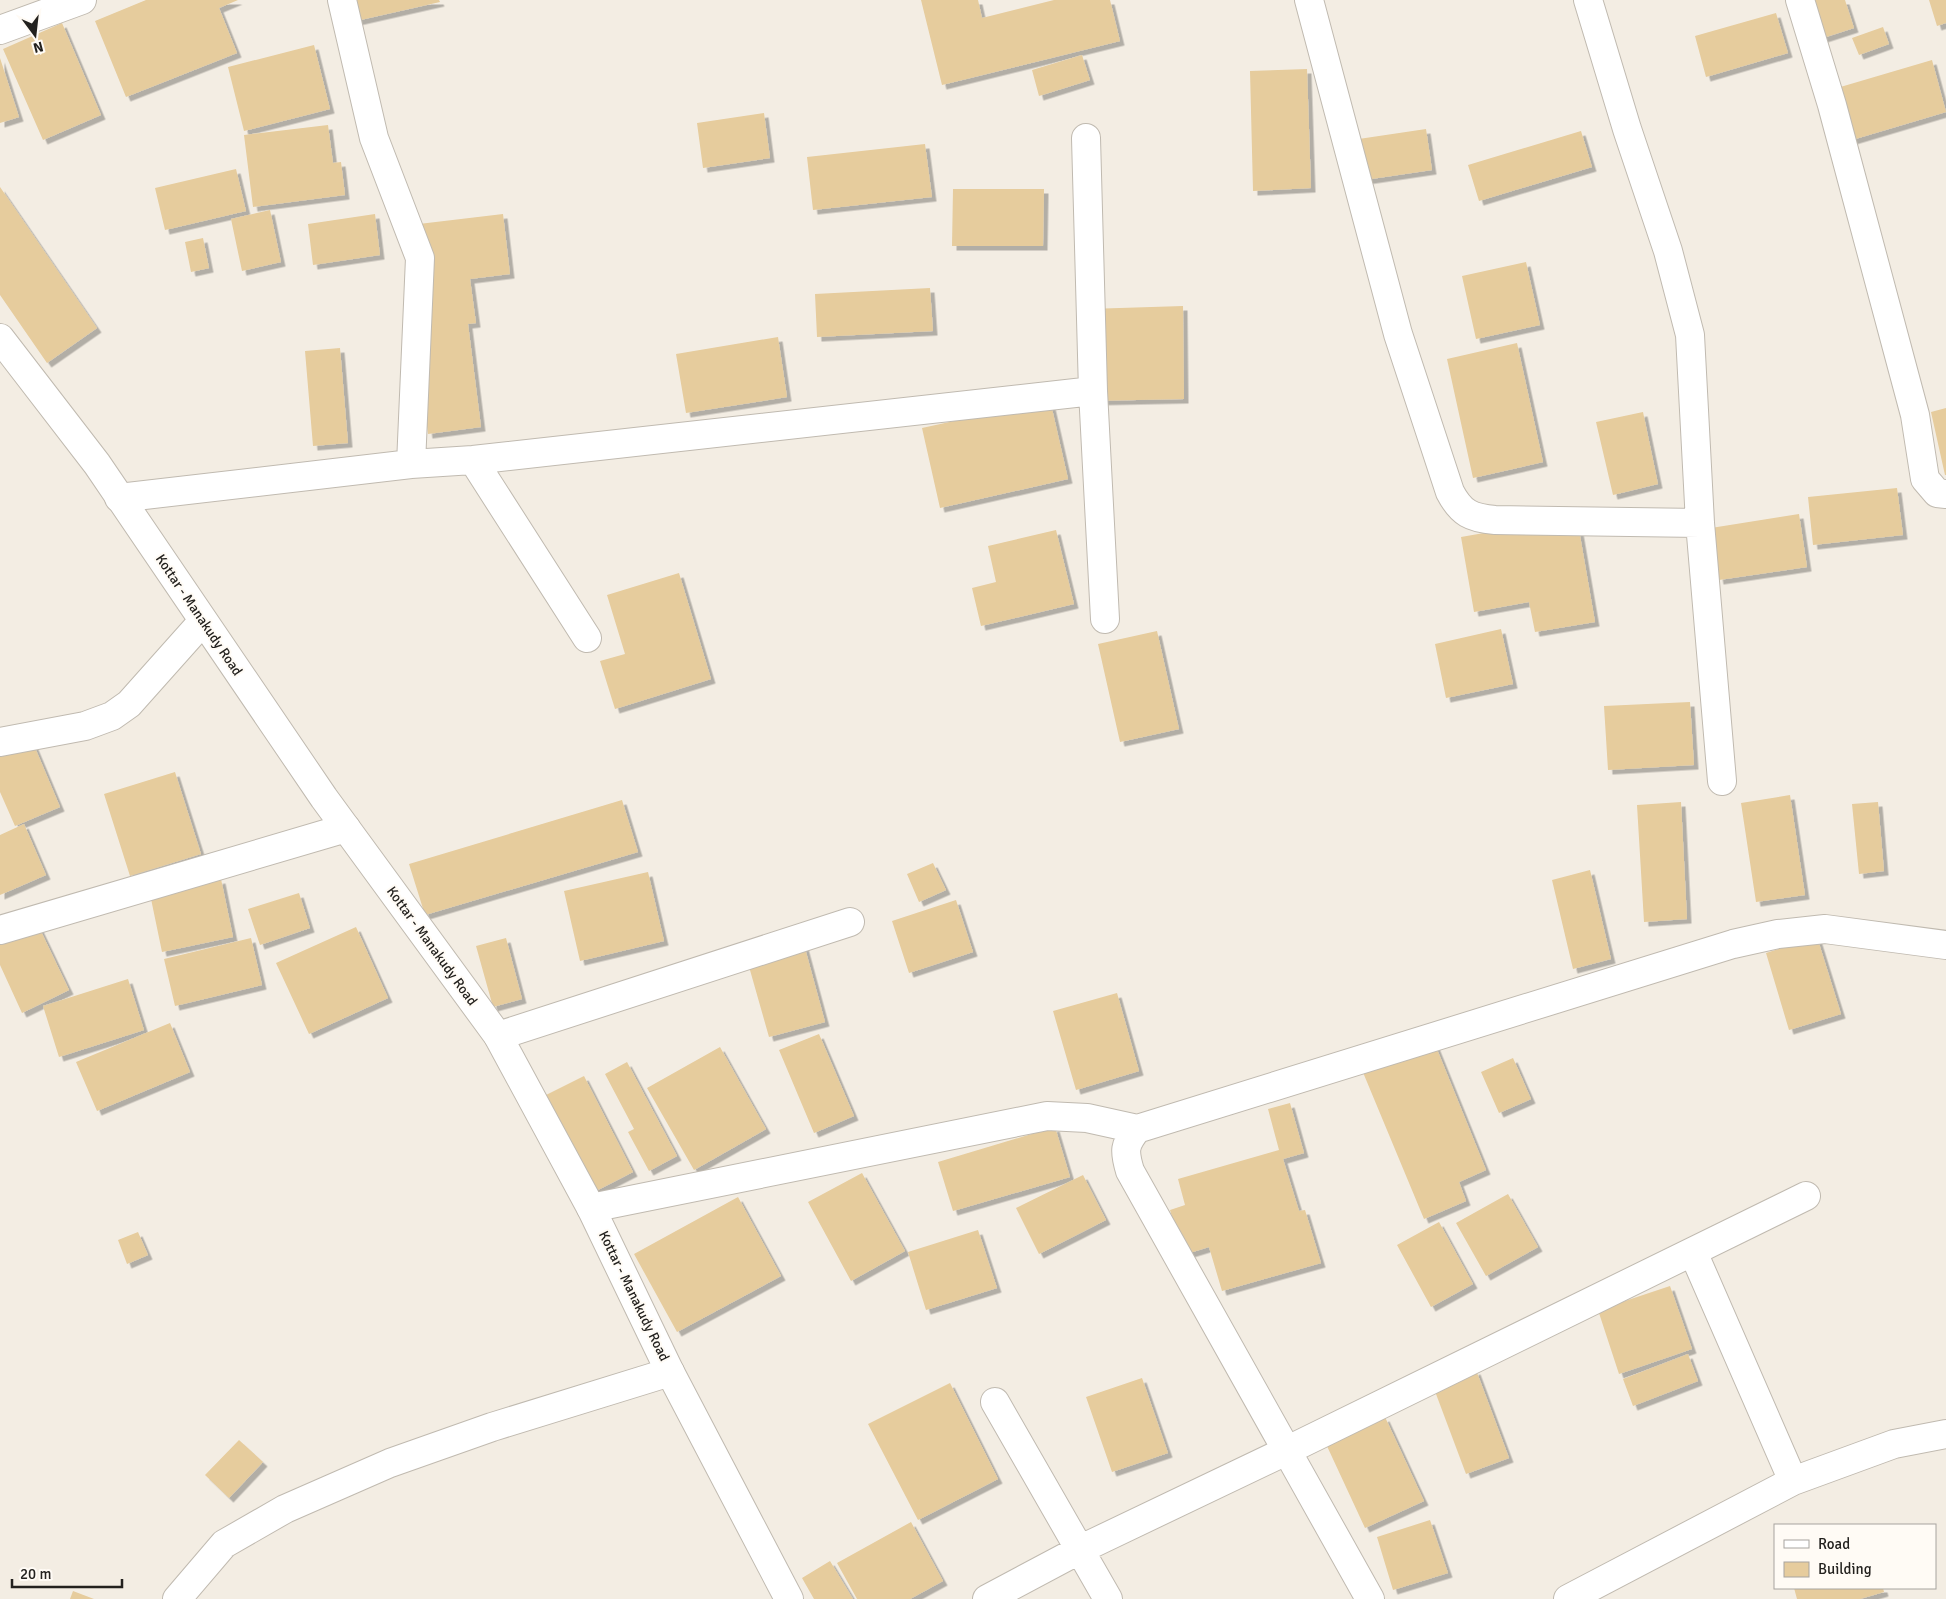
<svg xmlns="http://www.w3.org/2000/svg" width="1946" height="1599" viewBox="0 0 1946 1599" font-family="Signika,sans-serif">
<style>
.building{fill:#e6cc9d;filter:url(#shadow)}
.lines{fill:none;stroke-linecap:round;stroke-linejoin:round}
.minor-casing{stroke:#c0bab0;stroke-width:30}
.major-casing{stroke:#c0bab0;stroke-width:30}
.minor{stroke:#fff;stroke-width:28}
.major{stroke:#fff;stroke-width:28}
.labels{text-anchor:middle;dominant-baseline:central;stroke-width:4;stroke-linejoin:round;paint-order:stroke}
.street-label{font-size:14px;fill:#23211e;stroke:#fffbf5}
</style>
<defs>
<filter id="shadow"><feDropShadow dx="4.5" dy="4.5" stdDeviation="0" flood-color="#0004"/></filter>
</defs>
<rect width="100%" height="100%" fill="#f3ede3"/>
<path class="building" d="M146,0H238L219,8L237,53L126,97L95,21Z
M351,0H439L440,2L356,21Z
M921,0H978L982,18L1054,0H1110L1120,41L942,85Z
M1808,0H1845L1854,28L1820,39Z
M1929,0H1946V23L1937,26Z
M1776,13L1788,53L1706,77L1695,36Z
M62,23L101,115L43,140L3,49Z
M1883,27L1889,44L1859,55L1852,38Z
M314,45L330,109L244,131L228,67Z
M1082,55L1090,80L1039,96L1032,70Z
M0,58L19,117L0,123Z
M1932,60L1946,112L1852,140L1837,88Z
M1307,69L1311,188L1253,191L1250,71Z
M764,113L770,158L703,168L697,123Z
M328,125L333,163L341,162L345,195L253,207L244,135Z
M1426,129L1432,170L1358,181L1352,140Z
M1581,131L1592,167L1479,201L1468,165Z
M925,144L932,197L813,210L807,157Z
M236,169L246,211L165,230L155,188Z
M0,187L97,328L47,363L0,295Z
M953,189H1044L1043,246H952Z
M270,210L281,262L242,271L231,219Z
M375,214L380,255L313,265L308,224Z
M503,214L510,274L470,279L476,323L468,324L481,427L428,434L402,226Z
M203,238L209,268L191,272L185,242Z
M1526,262L1540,325L1476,339L1462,276Z
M930,288L933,331L817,337L815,294Z
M1183,306L1184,399L1089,401L1088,309Z
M778,337L787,397L686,413L676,354Z
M1517,343L1543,462L1473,478L1447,359Z
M340,348L348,443L313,446L305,351Z
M1050,400L1068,479L940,508L922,428Z
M1946,408V475H1945L1931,412Z
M1643,412L1658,484L1613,495L1596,422Z
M1897,488L1903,535L1813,545L1808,497Z
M1799,514L1807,567L1719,580L1711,528Z
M1578,524L1595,622L1535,632L1529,602L1474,612L1461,537L1524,526Z
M1056,530L1074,604L981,626L972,588L996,582L988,546Z
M679,573L711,679L615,709L600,661L625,654L607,595Z
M1501,629L1513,684L1446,698L1435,644Z
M1157,631L1179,729L1120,742L1098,644Z
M1690,702L1694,765L1608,770L1604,706Z
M33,743L60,807L15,826L0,792V757Z
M175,772L201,854L130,876L104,794Z
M1790,795L1805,895L1756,902L1741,803Z
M622,800L638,852L425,915L409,864Z
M1681,802L1687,919L1644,922L1637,805Z
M1878,802L1884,871L1859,874L1852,804Z
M24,824L46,875L0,895V835Z
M933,863L946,890L919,902L907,874Z
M1590,870L1611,959L1573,969L1552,880Z
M648,872L664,941L580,961L564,891Z
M221,879L233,937L162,952L150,894Z
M299,893L310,928L260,945L248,909Z
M956,900L973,952L909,973L892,921Z
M36,921L69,990L22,1013L0,965V938Z
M356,927L388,998L309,1034L276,963Z
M1817,937L1841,1014L1789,1030L1766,953Z
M251,938L262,985L175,1006L164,959Z
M506,938L522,999L493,1007L476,946Z
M803,941L825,1022L769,1037L746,956Z
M128,979L144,1030L59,1057L43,1006Z
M1117,993L1139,1071L1076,1090L1053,1011Z
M170,1023L190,1072L97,1111L76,1062Z
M819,1034L854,1116L814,1133L779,1050Z
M1434,1042L1486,1170L1459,1182L1466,1201L1424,1219L1362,1070Z
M720,1047L766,1129L694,1170L647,1088Z
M1513,1058L1531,1099L1499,1113L1481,1072Z
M627,1062L677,1156L649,1171L628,1132L634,1129L605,1074Z
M584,1076L633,1172L594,1192L544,1096Z
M1290,1103L1304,1153L1283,1159L1299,1211L1305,1210L1321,1263L1222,1291L1209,1247L1183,1255L1170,1210L1185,1205L1178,1179L1279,1150L1268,1109Z
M1055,1127L1070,1177L953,1211L938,1162Z
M862,1173L905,1251L851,1281L808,1202Z
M1083,1175L1106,1220L1039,1254L1016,1208Z
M1508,1194L1538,1247L1486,1276L1456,1223Z
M738,1197L781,1276L677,1332L634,1254Z
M1439,1222L1473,1284L1431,1307L1397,1245Z
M978,1230L997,1288L926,1310L908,1252Z
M138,1232L148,1255L127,1264L118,1240Z
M1670,1286L1692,1349L1619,1374L1598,1310Z
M1688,1354L1698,1381L1633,1406L1623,1379Z
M1476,1370L1509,1458L1466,1474L1433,1386Z
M1142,1378L1168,1453L1112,1472L1086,1397Z
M950,1383L998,1479L918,1520L868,1424Z
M1385,1417L1424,1501L1365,1528L1326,1444Z
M239,1440L263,1462L229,1498L205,1475Z
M1430,1520L1448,1573L1393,1590L1377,1537Z
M911,1522L943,1581L910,1599H857L837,1563Z
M830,1561L853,1599H814L802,1578Z
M1794,1588H1883L1884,1592L1860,1599H1797Z
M73,1591L94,1599H70Z"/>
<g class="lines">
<g class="minor-casing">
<path id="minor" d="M342,0L374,138L420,258L411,464
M1309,0L1398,334L1450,492C1461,513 1471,518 1495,520L1700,523
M1588,0L1627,129L1668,251L1690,335L1700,523L1722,781
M1800,0L1832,105L1915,415L1925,479L1937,493L1946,494
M0,30L82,0
M1086,138L1093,391L1105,619
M473,460L587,638
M119,498L411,464L473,460L1093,391
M0,742L85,726L112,716L129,704L203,621
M0,930L346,828
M498,1036L850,922
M591,1208L1047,1116L1087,1118L1137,1129
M1693,1252L1793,1481
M995,1402L1108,1599
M177,1599L224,1544L285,1509L390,1463L492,1427L670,1372
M987,1599L1081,1549L1286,1451L1806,1196
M1370,1599L1130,1171C1124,1151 1124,1145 1137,1129L1733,944L1778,934L1825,929L1946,945
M1568,1599L1793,1481L1894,1444L1946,1434"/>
</g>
<g class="major-casing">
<path id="major" d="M0,338L97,464L324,798L498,1036L591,1208L670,1372L789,1599"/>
</g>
<use href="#minor" class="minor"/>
<use href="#major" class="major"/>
</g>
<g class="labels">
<g class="street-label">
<text transform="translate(199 615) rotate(56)">Kottar - Manakudy Road</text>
<text transform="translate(432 946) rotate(54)">Kottar - Manakudy Road</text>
<text transform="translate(634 1296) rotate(64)">Kottar - Manakudy Road</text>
</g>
</g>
<rect x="1774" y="1524" width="162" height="65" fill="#fffbf5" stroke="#a7a49f"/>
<rect x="1784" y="1540" width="25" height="8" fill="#ffffff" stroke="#a7a49f"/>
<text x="1818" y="1549" font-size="15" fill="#23211e">Road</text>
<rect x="1784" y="1562" width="25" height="15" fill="#e6cc9d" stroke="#a7a49f"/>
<text x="1818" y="1574" font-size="15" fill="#23211e">Building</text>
<g transform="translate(35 35) rotate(165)" stroke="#fffbf5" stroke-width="4" paint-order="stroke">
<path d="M0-4L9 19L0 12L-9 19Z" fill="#23211e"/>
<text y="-8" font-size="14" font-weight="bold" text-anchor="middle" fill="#23211e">N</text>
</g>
<path d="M12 1579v8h110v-8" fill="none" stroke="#23211e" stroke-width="2.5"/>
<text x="20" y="1579" font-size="15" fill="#23211e" stroke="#fffbf5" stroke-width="4" paint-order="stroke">20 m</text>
</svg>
